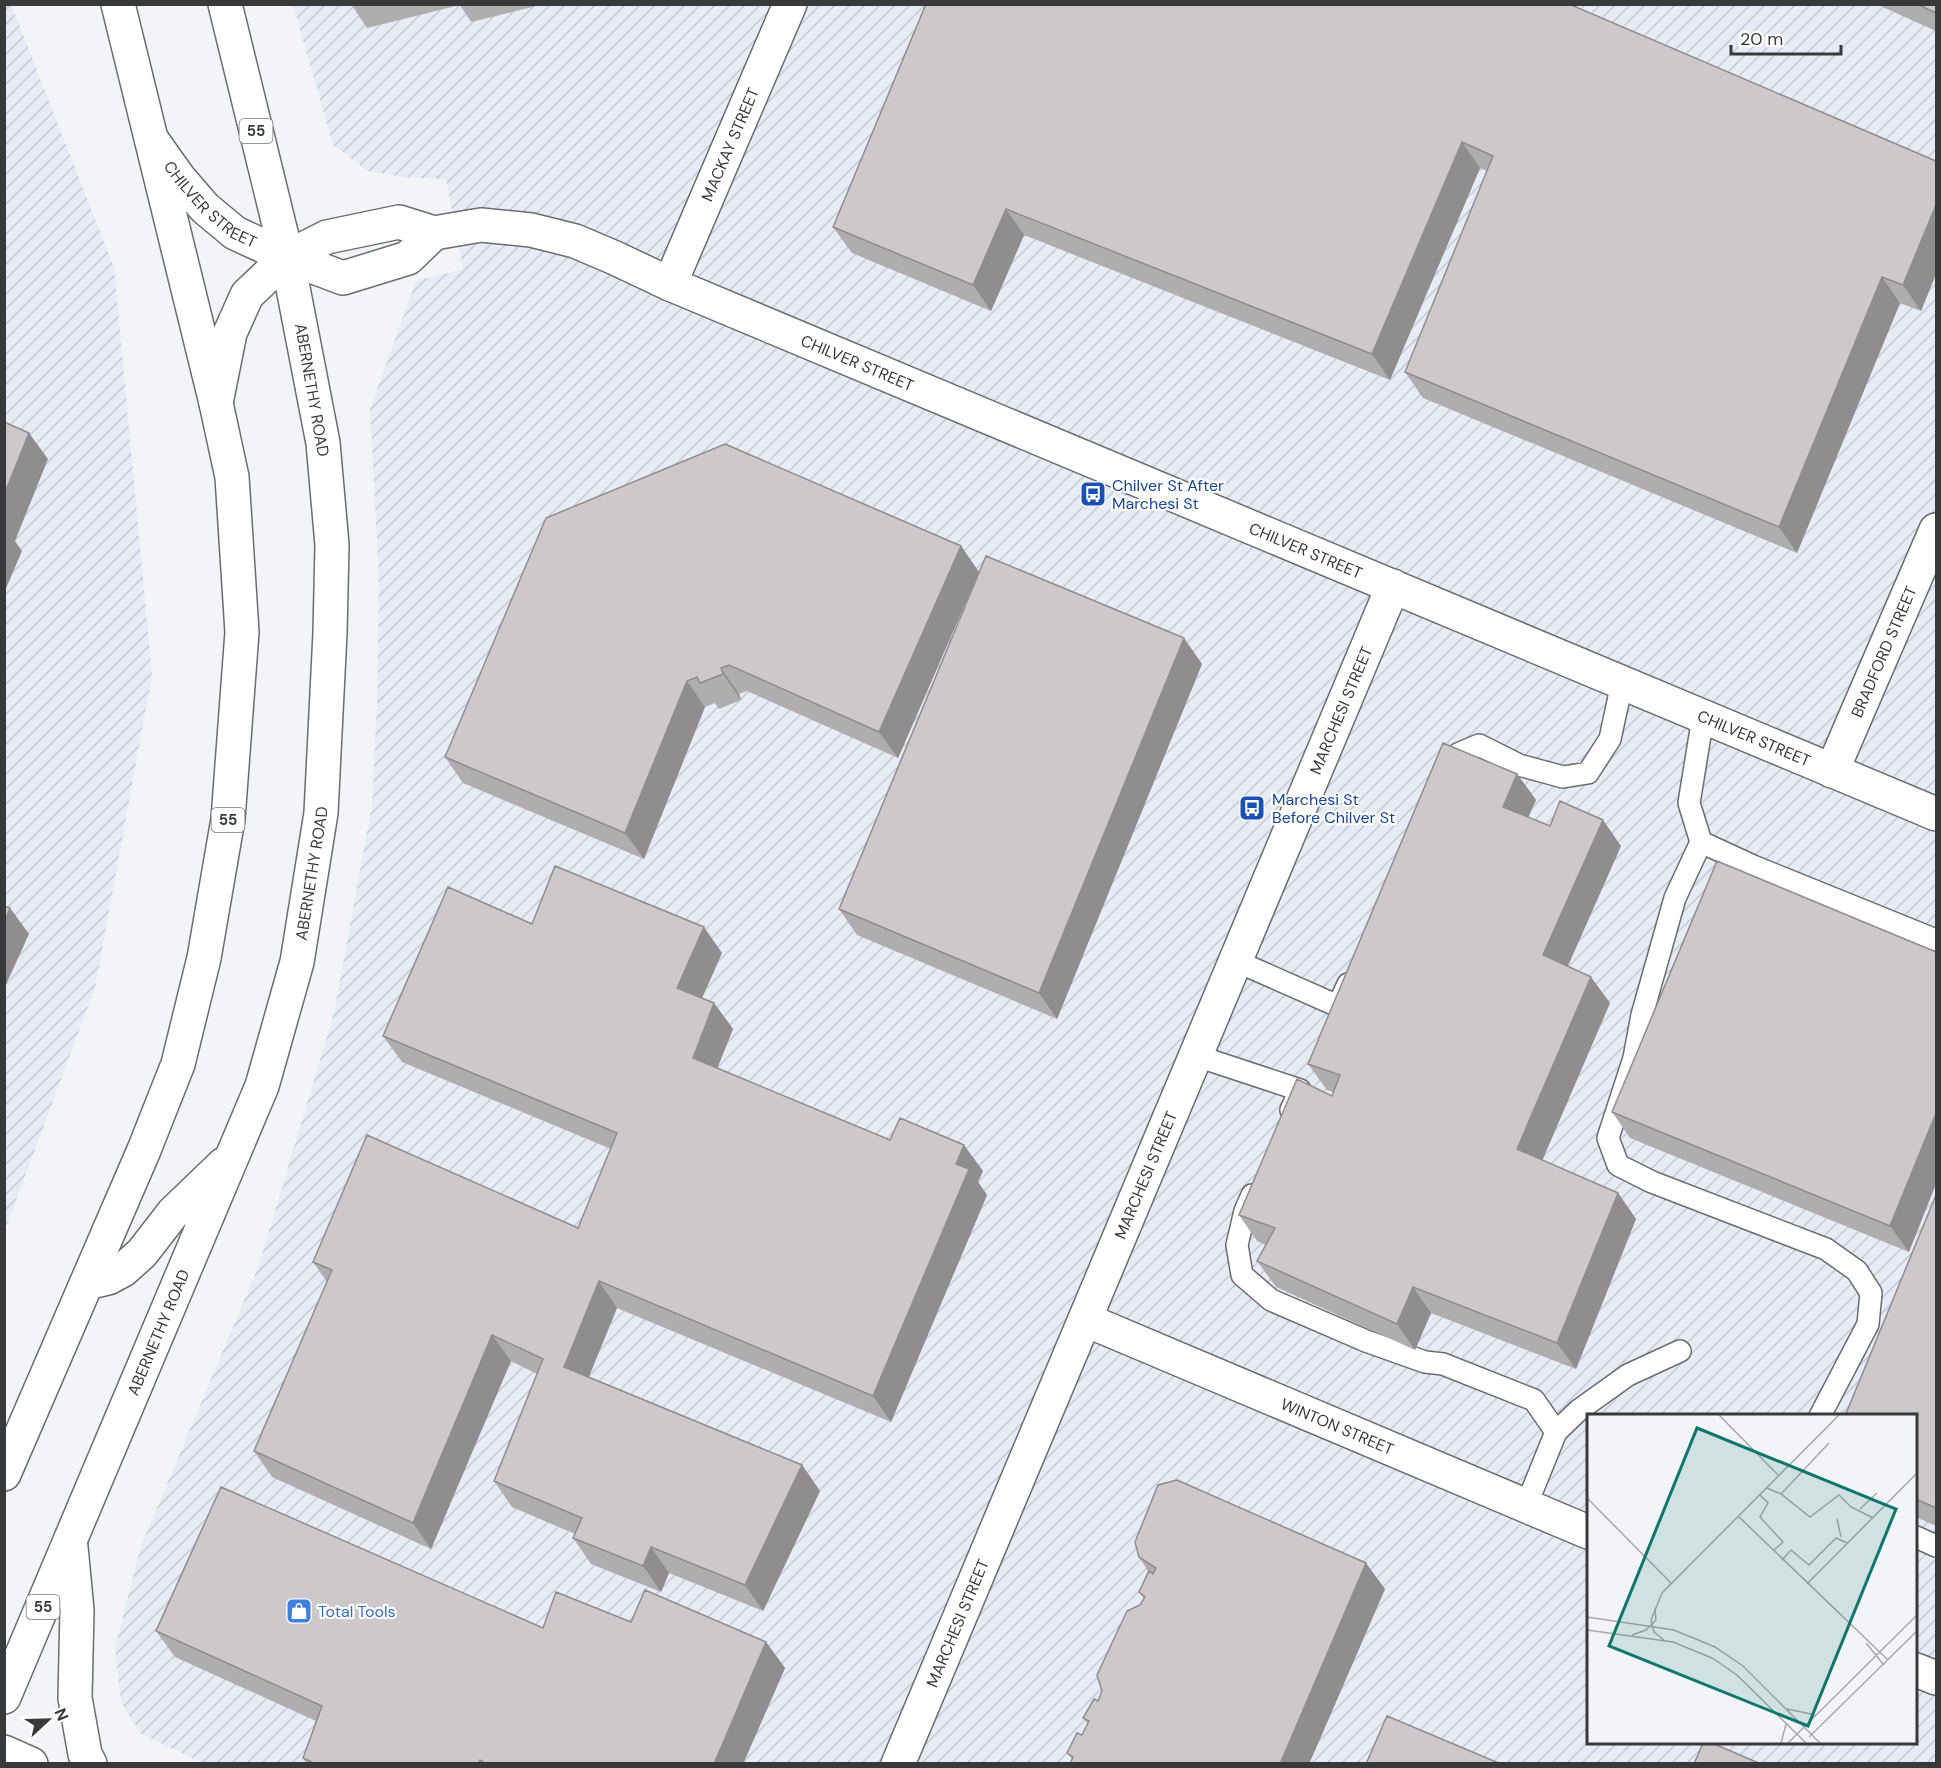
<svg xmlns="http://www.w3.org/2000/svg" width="1941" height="1768" viewBox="0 0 1941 1768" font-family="'DM Sans',sans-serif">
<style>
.industrial{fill:url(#industrial-furrows);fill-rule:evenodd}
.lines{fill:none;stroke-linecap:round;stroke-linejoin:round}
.lane-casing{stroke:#6b6c6f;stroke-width:24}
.street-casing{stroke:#6b6c6f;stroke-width:36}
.primary-casing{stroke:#6b6c6f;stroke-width:36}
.lane{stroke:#fff;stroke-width:21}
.street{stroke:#fff;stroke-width:33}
.primary{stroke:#fff;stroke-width:33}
.wall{fill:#b0adaf}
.shaded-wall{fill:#908d8e}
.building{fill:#cdc9cb;stroke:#908d8e;stroke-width:1.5}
.labels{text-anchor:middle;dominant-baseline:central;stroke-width:4.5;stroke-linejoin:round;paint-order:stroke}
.shield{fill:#fff;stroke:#747475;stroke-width:1.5}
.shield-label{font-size:15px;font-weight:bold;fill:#38393a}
.street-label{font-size:16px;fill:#38393a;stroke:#fff}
.transit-label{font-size:16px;fill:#164399;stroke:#fff;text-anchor:start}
.shop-label{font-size:16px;fill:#366cbe;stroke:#fff;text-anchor:start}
.inset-road{fill:none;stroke:#a8a9ab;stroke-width:1.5}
.view{fill:#0f766e;fill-opacity:0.15;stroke:#0f766e;stroke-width:3}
.inset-edge{fill:none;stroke:#38393a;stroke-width:3}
</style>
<defs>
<pattern id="industrial-furrows" width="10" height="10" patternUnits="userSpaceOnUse" patternTransform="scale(1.5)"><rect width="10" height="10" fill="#e6ebf5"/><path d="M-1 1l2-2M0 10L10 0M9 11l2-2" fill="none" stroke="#c6cad3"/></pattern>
</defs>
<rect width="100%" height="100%" fill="#f3f4f7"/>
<path class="industrial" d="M11,4L114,268L152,675L95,988L5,1230L4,5Z
M293,5H1936V1763H203L141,1734L121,1702L115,1648L141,1546L259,1265L334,1013L372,805L377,703L379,579L370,409L416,281L463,269L446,179L404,177L368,171L333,145ZM1588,1416H1916V1742H1588Z"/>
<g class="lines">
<g class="lane-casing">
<path id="lane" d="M1703,717L1689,803L1701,842L1675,898L1642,1015L1634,1058L1608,1138L1618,1165L1652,1182L1826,1249L1857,1271L1871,1293L1868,1324L1820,1416
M1446,771L1458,754L1479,745L1519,765L1563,777L1588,773L1610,739L1622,683
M1701,842L1753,866L1936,940
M1236,961L1338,1006L1348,984
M1197,1056L1300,1090L1291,1110
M1252,1195L1245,1211L1237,1245L1242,1275L1271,1300L1366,1341L1425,1362L1443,1364L1534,1400L1556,1432L1526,1506
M1556,1432L1579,1410L1628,1375L1680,1351
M1916,1537L1936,1546"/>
</g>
<g class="street-casing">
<g id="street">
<path id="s1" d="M152,140L179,178L205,208L235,233L287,257L343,278L408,258L434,233"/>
<path id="s2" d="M670,284L790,4"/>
<path id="s3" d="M216,403L230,333L247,295L287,257L327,237L399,222L434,233L481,225L531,230L575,241L615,258L670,284L1936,814"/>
<path id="s4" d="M1832,771L1936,530"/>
<path id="s5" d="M1086,1320L1588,1532"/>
<path d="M1916,1670L1936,1678"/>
<path id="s6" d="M898,1764L1393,586"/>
</g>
</g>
<g class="primary-casing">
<g id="primary">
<path d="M87,1283L108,1278L123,1270L142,1253L173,1213L224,1164"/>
<path d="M4,1474L144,1150L178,1064L204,958L228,819L242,632L232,477L216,403L118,4"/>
<path d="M71,1547L77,1610L75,1698L85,1754L90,1764"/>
<path id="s7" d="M4,1697L262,1086L297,962L321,813L330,633L332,545L323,443L287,257L225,4"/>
<path d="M4,1752L31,1764"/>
</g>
</g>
<use href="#lane" class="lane"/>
<use href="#street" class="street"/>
<use href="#primary" class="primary"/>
</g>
<path class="wall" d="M351,4H544L471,22L460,5L367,28Z
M926,4L1936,161V274L1921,311L1900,303L1797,553L1423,398L1405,372L1487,171L1480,168L1390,380L1024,235L991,311L852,253L833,227Z
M1876,4H1936V31Z
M961,546L979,572L898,758L747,691L739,694L741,700L719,709L715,703L705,707L644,859L463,783L445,757Z
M1202,664L1057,1019L857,935L839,909Z
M1517,774L1536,800L1528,818L1550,826L1621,846L1568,966L1610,1003L1542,1160L1618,1193L1636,1219L1576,1369L1431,1313L1415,1350L1276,1287L1257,1261L1266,1245L1257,1241L1239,1215L1332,1096L1333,1092L1327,1090L1308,1064Z
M532,924L722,953L702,998L714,1003L733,1029L717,1068L890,1140L983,1171L978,1182L987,1195L891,1422L617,1308L589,1377L802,1465L820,1491L763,1611L669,1573L661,1592L591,1564L573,1538L575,1534L512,1507L494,1481L537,1374L511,1361L431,1549L272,1477L254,1451L327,1282L313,1262L578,1228L611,1149L402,1062L383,1036Z
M1936,952L1909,1252L1630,1138L1612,1112Z
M1936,1195V1526L1916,1517V1416Z
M1139,1557L1385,1589L1309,1764H1070L1072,1759L1067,1753L1082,1735L1088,1724L1083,1718L1098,1701L1140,1605L1144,1599L1139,1592L1148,1571Z
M631,1622L766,1642L785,1668L743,1764H307L303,1758L316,1721L175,1657L156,1631L543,1628Z"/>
<path class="shaded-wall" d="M1462,142L1480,168L1390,380L1372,354Z
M1936,205V274L1921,311L1903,285Z
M1006,209L1024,235L991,311L973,285Z
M1882,277L1900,303L1797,553L1779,527Z
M29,433L48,459L15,541L22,551L4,593V495Z
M961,546L979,572L898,758L879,732Z
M1184,638L1202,664L1057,1019L1039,993Z
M721,668L739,694L741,700L723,674Z
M687,681L705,707L644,859L625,833Z
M1517,774L1536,800L1521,833L1503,807Z
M1603,820L1621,846L1561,981L1543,955Z
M10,908L29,934L4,989V922Z
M704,927L722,953L695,1014L677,988Z
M1591,977L1610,1003L1536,1175L1517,1149Z
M714,1003L733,1029L711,1084L693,1058Z
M1936,1113V1184L1909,1252L1890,1226Z
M964,1145L983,1171L978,1182L987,1195L891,1422L873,1396L956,1164Z
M1618,1193L1636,1219L1576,1369L1557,1343Z
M599,1281L617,1308L582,1393L564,1367Z
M1413,1287L1431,1313L1415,1350L1397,1324Z
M492,1335L511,1361L431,1549L413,1523Z
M802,1465L820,1491L763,1611L745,1585Z
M651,1547L669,1573L661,1592L643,1566Z
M1366,1563L1385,1589L1309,1764H1280Z
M766,1642L785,1668L743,1764H714Z"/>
<path class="building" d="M926,4H1569L1936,161V205L1903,285L1882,277L1779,527L1405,372L1493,156L1462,142L1372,354L1006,209L973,285L833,227Z
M1917,4H1936V13Z
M4,422L29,433L4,495Z
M725,444L961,546L879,732L729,665L721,668L723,674L700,683L697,677L687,681L625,833L445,757L546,518Z
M986,556L1184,638L1039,993L839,909Z
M1443,743L1517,774L1503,807L1550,826L1560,801L1603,820L1543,955L1591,977L1517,1149L1618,1193L1557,1343L1413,1287L1397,1324L1257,1261L1275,1228L1239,1215L1297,1079L1332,1096L1340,1075L1308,1064Z
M1717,861L1936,952V1113L1890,1226L1612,1112Z
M555,866L704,927L677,988L714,1003L693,1058L890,1140L900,1118L964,1145L956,1164L969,1169L873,1396L599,1281L564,1367L802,1465L745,1585L651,1547L643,1566L573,1538L582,1518L494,1481L543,1359L492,1335L413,1523L254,1451L332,1270L313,1262L367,1135L578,1228L617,1133L383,1036L448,887L532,924Z
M4,906L10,908L4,922Z
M1936,1195V1508L1916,1499V1416H1845Z
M1177,1480L1366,1563L1280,1764H1070L1073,1757L1067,1753L1077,1733L1082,1735L1089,1721L1083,1718L1094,1699L1098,1701L1102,1691L1097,1675L1127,1611L1140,1605L1145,1597L1139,1592L1149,1571L1153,1574L1156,1568L1139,1557L1135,1542L1158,1485Z
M221,1487L543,1628L556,1592L631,1622L645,1590L766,1642L714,1764H487L480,1760L478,1764H316L303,1758L322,1706L156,1631Z
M1387,1716L1501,1764H1366Z
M1703,1743H1712L1761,1764H1694Z"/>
<defs>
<g id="bus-square" transform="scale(1.35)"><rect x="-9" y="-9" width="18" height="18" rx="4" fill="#1a4fb4" stroke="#fff"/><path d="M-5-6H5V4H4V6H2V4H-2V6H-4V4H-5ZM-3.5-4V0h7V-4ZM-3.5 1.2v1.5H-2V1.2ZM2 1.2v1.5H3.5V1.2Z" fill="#fff"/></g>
<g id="shop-square" transform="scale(1.35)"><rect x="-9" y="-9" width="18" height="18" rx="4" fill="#3f7fe0" stroke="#fff"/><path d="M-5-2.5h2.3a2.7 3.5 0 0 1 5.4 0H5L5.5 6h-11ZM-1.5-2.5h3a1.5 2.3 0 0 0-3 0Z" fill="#fff"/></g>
</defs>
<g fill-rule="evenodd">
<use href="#bus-square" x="1093" y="494"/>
<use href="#bus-square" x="1252" y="808"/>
<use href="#shop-square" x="299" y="1611"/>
</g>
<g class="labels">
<g class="shield">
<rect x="239.5" y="119" width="33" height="24" rx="4.5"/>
<rect x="211.5" y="808" width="33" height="24" rx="4.5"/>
<rect x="26.5" y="1595" width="33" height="24" rx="4.5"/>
</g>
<g class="shield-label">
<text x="256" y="131">55</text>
<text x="228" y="820">55</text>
<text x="43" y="1607">55</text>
</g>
<g class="street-label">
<text stroke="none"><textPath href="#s2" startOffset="152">MACKAY STREET</textPath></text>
<text stroke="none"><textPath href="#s1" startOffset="88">CHILVER STREET</textPath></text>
<text stroke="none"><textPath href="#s3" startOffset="774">CHILVER STREET</textPath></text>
<text transform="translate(312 390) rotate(80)">ABERNETHY ROAD</text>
<text stroke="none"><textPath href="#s3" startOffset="1260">CHILVER STREET</textPath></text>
<text stroke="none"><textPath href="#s4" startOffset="130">BRADFORD STREET</textPath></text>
<text stroke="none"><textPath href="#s6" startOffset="1143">MARCHESI STREET</textPath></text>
<text stroke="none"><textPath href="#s3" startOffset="1746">CHILVER STREET</textPath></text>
<text stroke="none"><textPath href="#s7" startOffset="882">ABERNETHY ROAD</textPath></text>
<text stroke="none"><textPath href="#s6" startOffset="639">MARCHESI STREET</textPath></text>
<text stroke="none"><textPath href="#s7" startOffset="396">ABERNETHY ROAD</textPath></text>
<text stroke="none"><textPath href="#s5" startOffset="273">WINTON STREET</textPath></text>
<text stroke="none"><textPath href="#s6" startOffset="153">MARCHESI STREET</textPath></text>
</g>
<g class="transit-label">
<text x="1112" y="485">Chilver St After<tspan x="1112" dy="18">Marchesi St</tspan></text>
<text x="1272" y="799">Marchesi St<tspan x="1272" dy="18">Before Chilver St</tspan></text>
</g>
<g class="shop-label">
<text x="318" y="1611">Total Tools</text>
</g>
</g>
<g transform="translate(1587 1414)">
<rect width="330" height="330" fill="#f3f4f7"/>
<path class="inset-road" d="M132,1L192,62M180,74L194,80L223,103L252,81L264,93L286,104M194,80L242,29M173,81L181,89L173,103L196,128L186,137M0,84L85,170M273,95L290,79M151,102L301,246M250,105L254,123M195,146L204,136L222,151L249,124L260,129M220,170L330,59M0,203L87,216L128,233L156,252L233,329M0,216L86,228L125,244L150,261L219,329M45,221L59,216L69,206L68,194M77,226L67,218L64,206L75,179L252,1M279,229L297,251M200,295L229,301M222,323L330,217M194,329L199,310M201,329L330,201"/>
<path class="view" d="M110,14L309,95L221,312L22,232Z"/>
<rect width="330" height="330" class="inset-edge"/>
</g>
<rect width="1941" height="1768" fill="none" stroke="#38393a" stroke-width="12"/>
<g transform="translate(48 1720) rotate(68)" stroke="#ffffff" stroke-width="4.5" paint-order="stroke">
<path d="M0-4.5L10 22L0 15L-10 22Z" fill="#38393a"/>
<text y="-9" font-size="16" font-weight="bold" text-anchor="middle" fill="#38393a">N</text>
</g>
<path d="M1731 45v9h110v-9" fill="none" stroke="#38393a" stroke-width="3"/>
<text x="1740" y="45" font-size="18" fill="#38393a" stroke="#ffffff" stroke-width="4.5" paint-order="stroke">20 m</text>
</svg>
